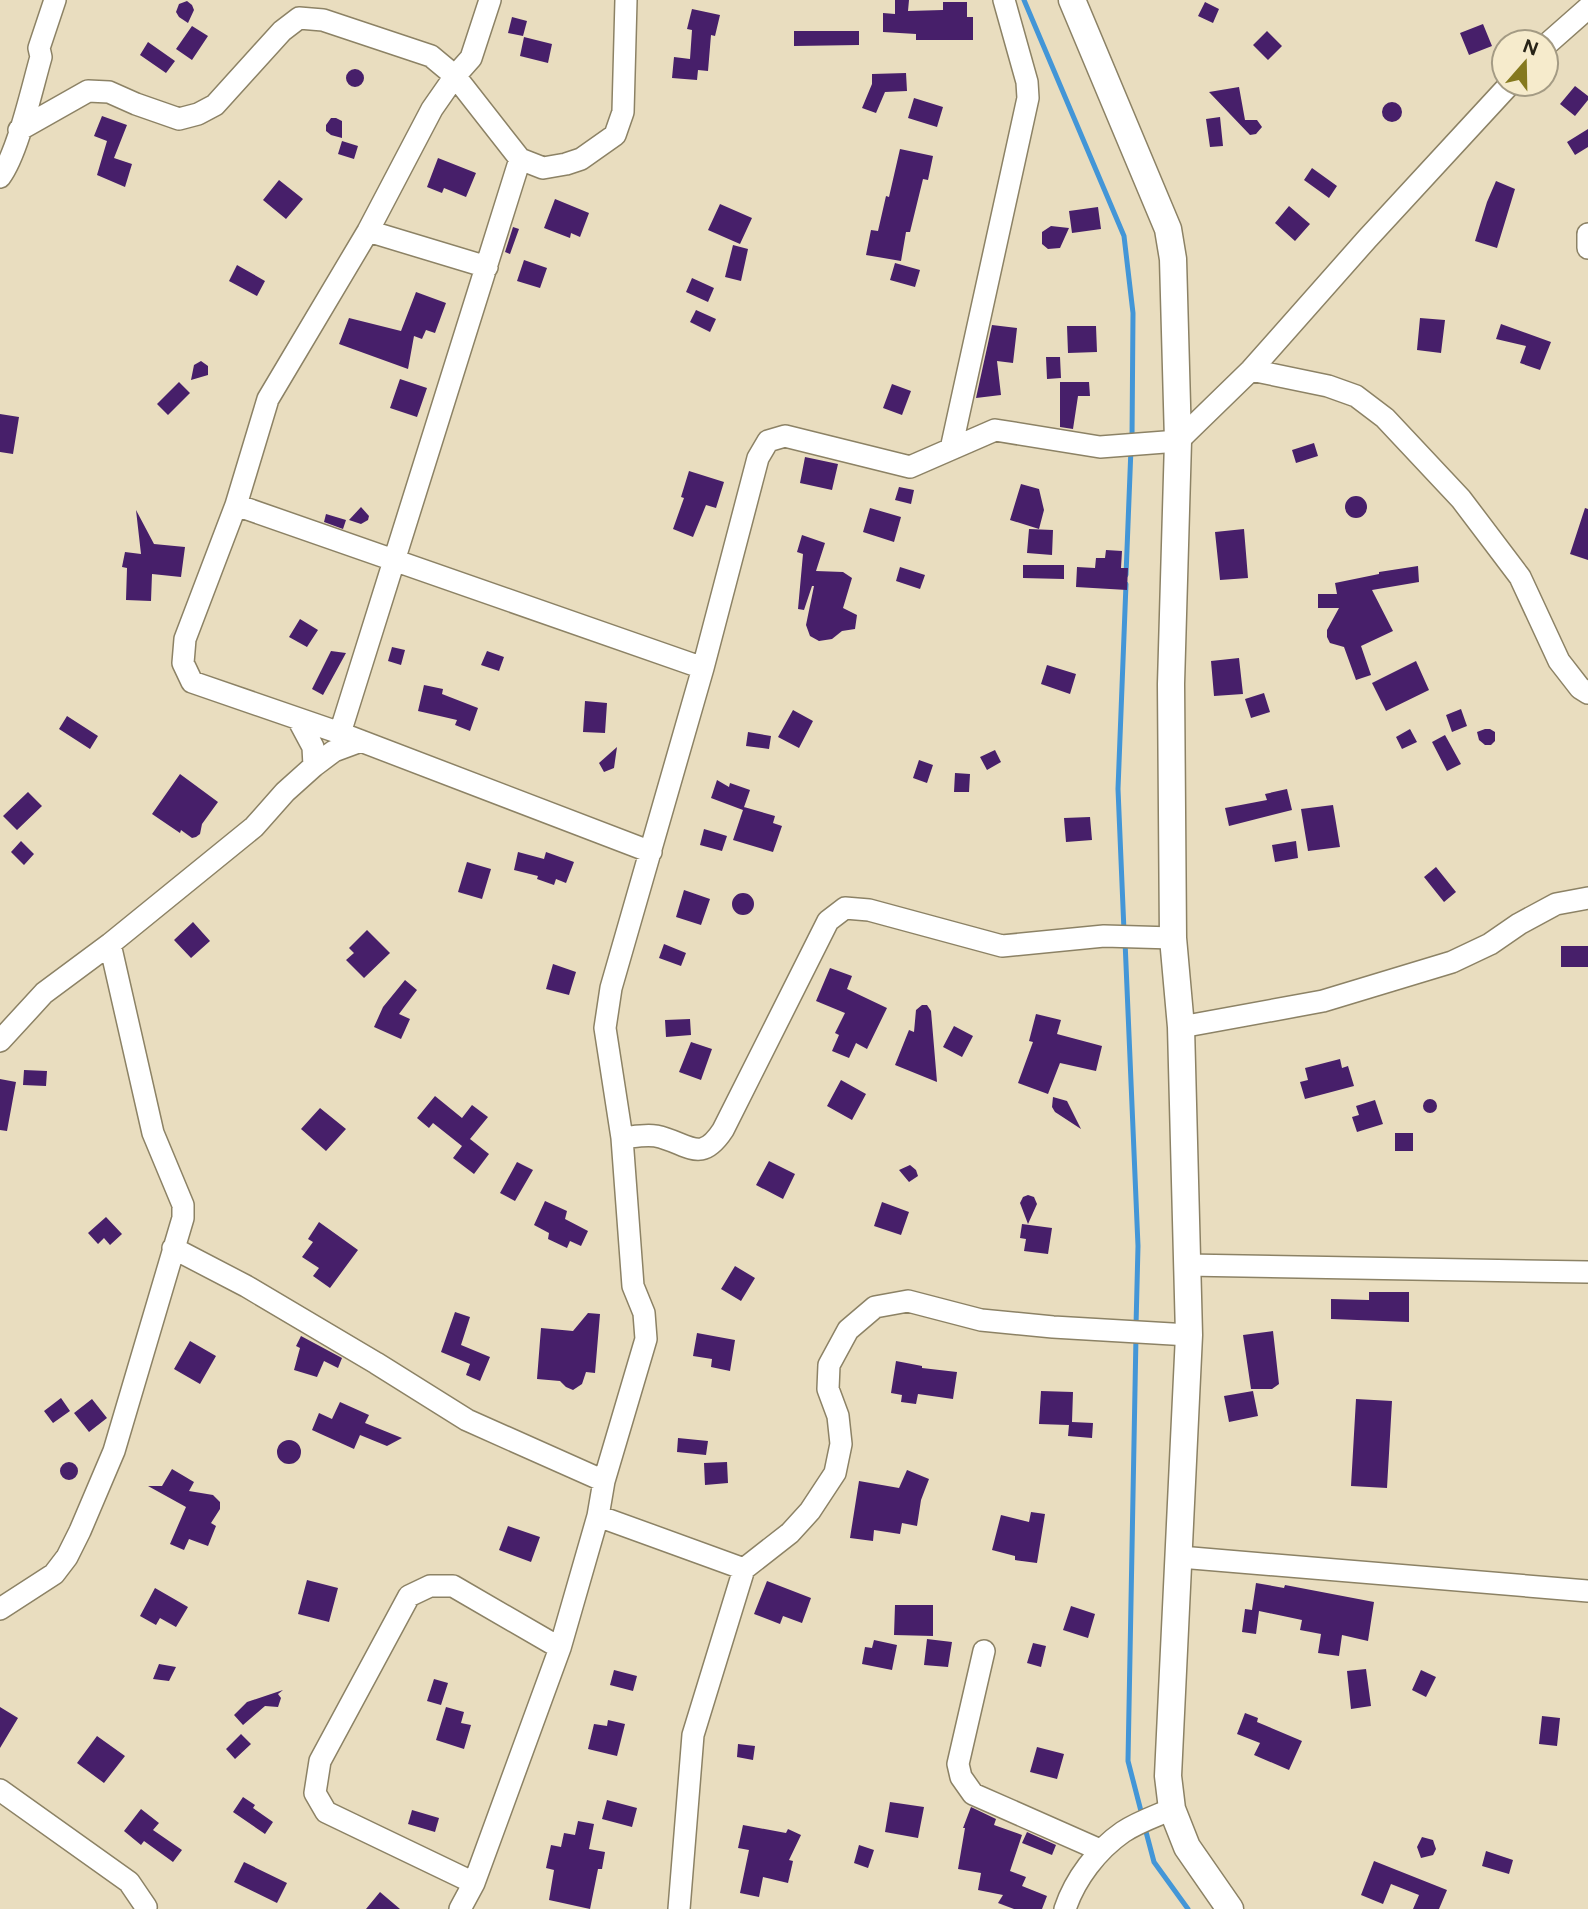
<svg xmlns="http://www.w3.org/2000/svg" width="1588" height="1909" viewBox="0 0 1588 1909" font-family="Figtree,sans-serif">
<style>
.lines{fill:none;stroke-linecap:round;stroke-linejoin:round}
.stream{stroke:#4396d7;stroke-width:5}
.building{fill:#471f6a}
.minor-casing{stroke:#8c8265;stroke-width:24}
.tertiary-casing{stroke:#8c8265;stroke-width:29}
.minor{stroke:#fff;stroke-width:21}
.tertiary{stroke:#fff;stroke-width:26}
</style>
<rect width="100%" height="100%" fill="#e9ddbf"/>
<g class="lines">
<path class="stream" d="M1024,0L1124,236L1133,313L1132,438
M1126,575L1131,448
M1124,931L1118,789L1126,584
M1125,941L1138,1246L1136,1326
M1136,1336L1128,1761L1142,1815
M1145,1828L1154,1862L1188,1909"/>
</g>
<path class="building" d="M895,0H909L908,11L943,10V2H967V17H973V40H916V34L883,32V13L895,14Z
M187,1L192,5L194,10L188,23L179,17L176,12L179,4Z
M1205,2L1219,9L1213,23L1198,16Z
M692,9L720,15L715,36L711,35L708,71L698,70L697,80L672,78L674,57L690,59L692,30L687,29Z
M512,17L527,21L523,36L508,33Z
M1483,24L1492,46L1469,55L1460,33Z
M192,26L208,36L192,60L176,49Z
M794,31H859V45L794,46Z
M1267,31L1282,46L1268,60L1253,45Z
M524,37L552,44L548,63L520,56Z
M148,42L175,61L166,73L140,55Z
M346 78a9 9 0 1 1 18 0a9 9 0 1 1-18 0Z
M906,73L907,91L885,92L876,113L862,108L872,84V74Z
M1575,86L1588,96V100L1575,116L1560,104Z
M1239,87L1245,120H1257L1262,127L1256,134L1250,135L1209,92Z
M914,98L943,107L937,127L908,118Z
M1382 112a10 10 0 1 1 20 0a10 10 0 1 1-20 0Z
M102,116L127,125L114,158L132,164L125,187L97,175L107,141L94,136Z
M1220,117L1223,146L1210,147L1206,119Z
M331,118H336L342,121V138L331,135L326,131V125Z
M1588,129V147L1575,155L1567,142Z
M342,141L358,146L354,159L338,154Z
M900,149L933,156L928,180L923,179L910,232H906L901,261L866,255L871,230L878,231L886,196L889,197Z
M438,158L476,173L466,197L444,188L442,193L427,187Z
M1312,168L1337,186L1329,198L1304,180Z
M279,180L303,199L286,219L263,200Z
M1496,181L1515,189L1497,248L1475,241L1487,202Z
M555,199L589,213L580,237L571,233L570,238L544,228Z
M720,204L752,218L740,244L708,230Z
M1289,206L1310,224L1295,241L1275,223Z
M1098,207L1101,229L1072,233L1069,211Z
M1051,226L1069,228L1060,248L1048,249L1042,244V232Z
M513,227L519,229L510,254L505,252Z
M733,245L748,249L741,281L725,277Z
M524,260L547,268L540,288L517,281Z
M895,263L920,270L915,287L890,280Z
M237,265L265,281L257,296L229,281Z
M692,278L714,288L708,302L686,292Z
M416,292L446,303L435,333L426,330L422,339L414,336L408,369L339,344L349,318L401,331Z
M696,310L716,319L710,332L690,322Z
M1420,318L1445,320L1441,353L1417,350Z
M1501,324L1551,342L1540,370L1520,363L1526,346L1496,339Z
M992,325L1017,328L1013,363L997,361L1001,395L976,398Z
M1067,326H1096L1097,352L1068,353Z
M1046,357H1060L1061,378L1047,379Z
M201,361L208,366V375L191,380L194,365Z
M400,379L427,388L417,417L390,408Z
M179,382L190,393L168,415L157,404Z
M1060,382H1089L1090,396H1078L1073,429L1060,427Z
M892,384L911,391L902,415L883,408Z
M0,414L19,417L13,454L0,452Z
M1314,443L1318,456L1296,463L1292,450Z
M805,457L838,464L832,490L800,483Z
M689,471L724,482L716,508L706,505L693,537L673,529L684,498L681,497Z
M1021,484L1039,489L1044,510L1039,529L1010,520Z
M899,487L914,490L911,504L895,500Z
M1345 507a11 11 0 1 1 22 0a11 11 0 1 1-22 0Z
M361,507L369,516L368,520L361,524L349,520Z
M870,508L901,517L894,542L863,532Z
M1585,508L1588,509V560L1570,554Z
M136,510L154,544L185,547L181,577L152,574L151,601L126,600L127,568L122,567L125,552L141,554Z
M326,514L346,520L343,529L324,522Z
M1029,529L1053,530L1052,555L1027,553Z
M1244,529L1248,578L1220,580L1215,532Z
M802,535L825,543L816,571L843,572L852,578L843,608L857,615L855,629L842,631L832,639L819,641L810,636L806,625L814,586H812L804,610L798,609L803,554L797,552Z
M1106,550L1122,551L1121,568H1128L1127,590L1076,587L1077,567L1095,568L1096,558H1105Z
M1023,565H1064V579L1023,578Z
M1418,566L1419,582L1372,590L1393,631L1361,646L1371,675L1356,680L1344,647L1330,643L1327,637V630L1339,608H1318V594H1337L1335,583L1379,574V572Z
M900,567L925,575L920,589L896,581Z
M300,619L318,630L307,647L289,637Z
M392,647L405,650L401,665L388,661Z
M331,651L346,653L323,695L312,689Z
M487,651L504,657L499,671L481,665Z
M1239,658L1243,694L1214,696L1211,661Z
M1416,661L1429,690L1386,711L1372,683Z
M1047,665L1076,674L1070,694L1041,684Z
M424,685L443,689L442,694L478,708L470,731L455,725L457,720L418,711Z
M1264,693L1270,712L1251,718L1245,699Z
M585,701L607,703L605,733L583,732Z
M1461,709L1467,726L1452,732L1446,715Z
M793,710L813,721L799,748L778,737Z
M67,716L98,736L90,749L59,729Z
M1410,729L1417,742L1402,749L1396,737Z
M1485,729H1490L1495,732V741L1491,745H1485L1479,740L1477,732Z
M748,732L771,736L769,749L746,746Z
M1445,735L1461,764L1447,771L1432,742Z
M617,747L614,768L604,772L599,763Z
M995,750L1001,762L987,770L980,757Z
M919,760L933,765L927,783L913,778Z
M955,773L970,774L969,792H954Z
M180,774L218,802L202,824L200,834L196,837L192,838L181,830L180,833L152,814Z
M717,780L729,787L730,783L750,790L743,810L711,798Z
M1287,789L1292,810L1229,826L1225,808L1267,800L1265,794Z
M28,792L42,806L17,830L3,816Z
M1333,805L1340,847L1308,851L1301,809Z
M744,807L775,816L773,823L782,826L773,852L733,840Z
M1090,817L1092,840L1066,842L1064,818Z
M704,829L727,836L722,851L700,845Z
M21,841L34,854L24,865L11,852Z
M1296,841L1298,858L1275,862L1272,845Z
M518,852L544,859L546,852L574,862L566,883L556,879L554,885L537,879L538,876L514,870Z
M467,862L491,869L482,899L458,892Z
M1436,867L1456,892L1444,902L1424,877Z
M684,890L710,899L701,925L676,917Z
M732 904a11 11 0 1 1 22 0a11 11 0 1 1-22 0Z
M193,922L210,941L191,958L174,940Z
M367,930L390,953L364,978L346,960L354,953L349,948Z
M664,944L686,953L681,966L659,958Z
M1561,946H1588V967H1561Z
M553,964L576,972L569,995L546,989Z
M830,968L852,976L847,989L887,1008L867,1049L856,1043L849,1058L832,1051L839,1035L835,1033L845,1013L816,1001Z
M405,980L417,990L399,1014L410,1019L401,1039L374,1027L383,1007Z
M922,1005H927L931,1011L937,1082L895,1065L909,1030L914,1032L916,1010Z
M1036,1014L1061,1020L1057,1034L1102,1046L1096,1071L1060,1063L1048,1094L1018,1083L1033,1042L1029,1041Z
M690,1019L691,1035L666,1037L665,1020Z
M954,1026L973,1036L962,1057L943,1047Z
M691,1042L712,1049L701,1080L679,1072Z
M1340,1059L1342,1068L1348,1066L1354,1086L1305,1099L1300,1082L1308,1080L1305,1068Z
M24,1070L47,1071L46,1086L23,1085Z
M0,1079L16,1082L7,1131L0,1130Z
M841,1080L866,1094L852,1120L827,1106Z
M435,1096L462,1118L472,1105L488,1117L470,1139L489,1154L474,1174L453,1158L462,1146L433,1123L429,1128L417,1118Z
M1053,1097L1067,1101L1081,1129L1055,1112L1052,1107Z
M1423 1106a7 7 0 1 1 14 0a7 7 0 1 1-14 0Z
M1375,1100L1383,1124L1357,1132L1352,1117L1359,1115L1356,1106Z
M320,1108L346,1129L326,1151L301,1129Z
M1395,1133H1413V1151H1395Z
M769,1161L795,1174L783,1199L756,1185Z
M517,1162L533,1170L515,1201L500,1193Z
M910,1165L916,1170L918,1176L909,1182L899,1170Z
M1028,1195L1034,1197L1037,1204L1028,1224L1020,1203L1023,1197Z
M545,1201L567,1211L565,1219L588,1231L581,1246L570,1241L567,1248L548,1239L549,1233L534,1225Z
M882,1202L909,1212L901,1235L874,1226Z
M106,1217L122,1234L110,1245L104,1238L98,1244L88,1233Z
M319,1222L358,1250L330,1288L313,1276L319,1268L302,1257L313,1242L308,1239Z
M1022,1224L1052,1228L1048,1254L1024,1251L1026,1239L1020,1238Z
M735,1266L755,1278L741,1301L721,1289Z
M1369,1292H1409V1322L1331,1319V1299L1369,1300Z
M455,1312L470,1317L461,1345L490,1357L480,1381L466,1375L470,1364L441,1352Z
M588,1313L600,1314L595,1373L586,1372L582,1384L573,1390L566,1387L560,1381L537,1379L541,1328L573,1331Z
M1273,1331L1279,1384L1272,1389H1251L1243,1335Z
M697,1333L735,1340L730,1371L711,1367L712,1359L693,1356Z
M301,1336L342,1358L338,1368L324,1361L317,1377L294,1370L300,1348L296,1346Z
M190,1341L216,1356L200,1384L174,1369Z
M896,1361L922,1366V1368L957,1372L953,1399L918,1394L916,1404L901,1402L902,1395L891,1393Z
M1041,1391L1073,1392L1072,1422L1093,1423L1092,1438L1068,1436L1069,1425L1039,1424Z
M1253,1391L1258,1416L1229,1422L1224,1396Z
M61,1398L70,1411L53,1423L44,1411Z
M92,1399L107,1418L89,1432L74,1413Z
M1356,1399L1392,1401L1387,1488L1351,1486Z
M340,1402L369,1415L365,1423L402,1438L387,1446L360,1435L354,1449L312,1430L319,1413L332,1419Z
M678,1438L708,1441L706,1455L677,1452Z
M277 1452a12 12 0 1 1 24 0a12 12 0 1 1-24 0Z
M727,1462L728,1483L705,1485L704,1463Z
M60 1471a9 9 0 1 1 18 0a9 9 0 1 1-18 0Z
M172,1469L194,1482L189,1491L213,1495L220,1502V1509L211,1523L216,1526L208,1546L189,1539L184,1550L170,1544L186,1507L148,1486H162Z
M907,1470L929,1479L921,1500L917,1526L902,1523L900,1534L874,1530L873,1541L850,1538L859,1481L899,1488Z
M1031,1512L1045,1514L1037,1563L1015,1560V1556L992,1550L1001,1515L1029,1522Z
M508,1526L540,1537L531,1562L499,1550Z
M307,1580L338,1588L329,1622L298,1614Z
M767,1581L811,1598L802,1623L783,1616L780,1624L754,1614Z
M1256,1583L1284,1588L1285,1585L1374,1602L1368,1641L1342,1635L1339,1656L1318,1653L1321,1634L1300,1630L1302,1620L1259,1611L1256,1634L1242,1632L1245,1609L1252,1610Z
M155,1588L188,1607L176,1627L160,1618L156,1625L140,1616Z
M895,1605H933V1636L894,1635Z
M1071,1606L1095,1614L1088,1638L1063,1630Z
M927,1639L952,1642L948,1667L924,1665Z
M874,1640L897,1645L892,1670L862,1664L865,1647L872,1648Z
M1033,1643L1046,1646L1041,1667L1027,1663Z
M159,1664L176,1667L169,1681L153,1679Z
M1366,1669L1371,1706L1351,1709L1347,1671Z
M614,1670L637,1676L633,1691L610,1685Z
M1421,1670L1436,1677L1426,1697L1412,1690Z
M434,1679L448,1683L441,1705L427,1701Z
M283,1690L278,1694L281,1698L278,1707L265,1706L243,1725L234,1715L247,1702Z
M0,1707L18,1718L0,1748Z
M446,1707L464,1712L461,1723L471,1725L464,1749L436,1740Z
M1245,1713L1258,1718L1257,1722L1302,1741L1289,1770L1254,1755L1260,1743L1237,1734Z
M1542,1716L1560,1718L1557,1746L1539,1744Z
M608,1720L625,1724L617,1756L588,1749L594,1724L607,1726Z
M241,1734L251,1744L235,1759L226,1749Z
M97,1736L125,1756L104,1783L77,1763Z
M738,1744L755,1746L753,1760L737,1757Z
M1037,1747L1064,1754L1057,1779L1030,1772Z
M243,1797L255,1805L253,1808L273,1822L265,1834L233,1812Z
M607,1800L637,1808L632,1827L602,1819Z
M890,1802L924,1807L918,1838L885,1832Z
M971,1807L996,1819L994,1825L1022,1835L1010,1871L1026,1877L1022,1886L1047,1896L1042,1909H1014L998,1903L1003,1895L978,1890L981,1873L958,1869L965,1828H963Z
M141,1809L159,1823L153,1830L182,1850L173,1862L144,1841L141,1845L124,1831Z
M412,1810L439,1818L435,1832L408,1824Z
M578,1821L594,1824L589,1849L605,1852L602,1869H598L590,1909L549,1900L554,1870L546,1868L551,1845L561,1847L564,1833L575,1835Z
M743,1825L786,1833L788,1829L801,1835L789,1860L793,1861L788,1883L763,1877L759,1897L740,1893L749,1850L738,1848Z
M1027,1832L1056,1845L1052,1855L1022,1843Z
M1422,1837L1433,1840L1436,1849L1433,1855L1421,1858L1417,1847Z
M859,1845L874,1850L868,1868L854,1863Z
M1486,1851L1513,1860L1509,1874L1482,1866Z
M1374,1861L1447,1890L1439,1909H1413L1419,1895L1391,1884L1383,1904L1361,1895Z
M244,1862L287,1883L277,1903L234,1882Z
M380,1892L400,1909H366Z"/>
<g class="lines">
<g class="minor-casing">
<path id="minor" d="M490,0L471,58L455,76L432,109L368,231L268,399L236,505L185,639L183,663L192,682L340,733L651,852
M1546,45L1588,8
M19,130L88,91L109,92L136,104L179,119L198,114L215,105L282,31L299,18L323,20L431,56L455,76L520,159L543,168L566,164L581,159L615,135L623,112L626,0
M0,177C18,153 32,88 41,57L39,48L55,0
M368,231L487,267
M1588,234V248
M1251,370L1328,386L1356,396L1385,418L1461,499L1520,577L1559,661L1580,688L1588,693
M951,449L1028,98L1027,82L1004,0
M236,505L703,668
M298,719L313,747L314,766
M340,733L520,159
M1181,1027L1323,1001L1452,962L1490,944L1519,924L1556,904L1588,898
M0,1041L44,993L110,944L254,827L285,792L314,766L334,751L361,741
M622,1138C633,1137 645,1134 656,1136C689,1143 700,1165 723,1130L828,921L845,908L869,910L1002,946L1104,936L1173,938
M173,1248L246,1286L376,1363L467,1420L604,1481
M1186,1265L1588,1272
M598,1516L744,1569
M1180,1557L1588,1591
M0,1609L54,1574L67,1557L80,1531L114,1451L183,1218V1205L153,1133L110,944
M984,1651L958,1764L961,1777L973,1794L1100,1850
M0,1790L129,1882L146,1907L145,1909
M474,1883L326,1812L315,1793L320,1761L409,1596L430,1586H453L560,1648
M460,1909L474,1883L560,1648L598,1516L604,1481L646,1339L644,1313L633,1286L622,1138L605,1028L611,988L703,668L758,458L768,441L785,436L910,467L995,430L1100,447L1178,441L1251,370L1367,239L1510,84
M679,1909L693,1735L744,1569L790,1533L810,1511L835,1473L841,1444L838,1416L828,1389L829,1365L848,1330L875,1307L908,1301L981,1320L1053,1327L1189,1335
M1065,1909C1075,1879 1097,1850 1123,1832C1138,1822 1156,1816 1172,1809"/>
</g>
<g class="tertiary-casing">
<path id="tertiary" d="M1072,0L1168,229L1173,259L1178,441L1171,684L1173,938L1181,1027L1189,1335L1168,1776L1172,1809L1187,1847L1230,1909"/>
</g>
<use href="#minor" class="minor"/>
<use href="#tertiary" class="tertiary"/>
</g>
<g transform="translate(1525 63) rotate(20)"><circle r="33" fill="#f6ebcc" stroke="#a49b84" stroke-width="2"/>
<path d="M0-5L12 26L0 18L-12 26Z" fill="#85791e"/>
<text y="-10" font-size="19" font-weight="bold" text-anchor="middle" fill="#282418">N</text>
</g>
</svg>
